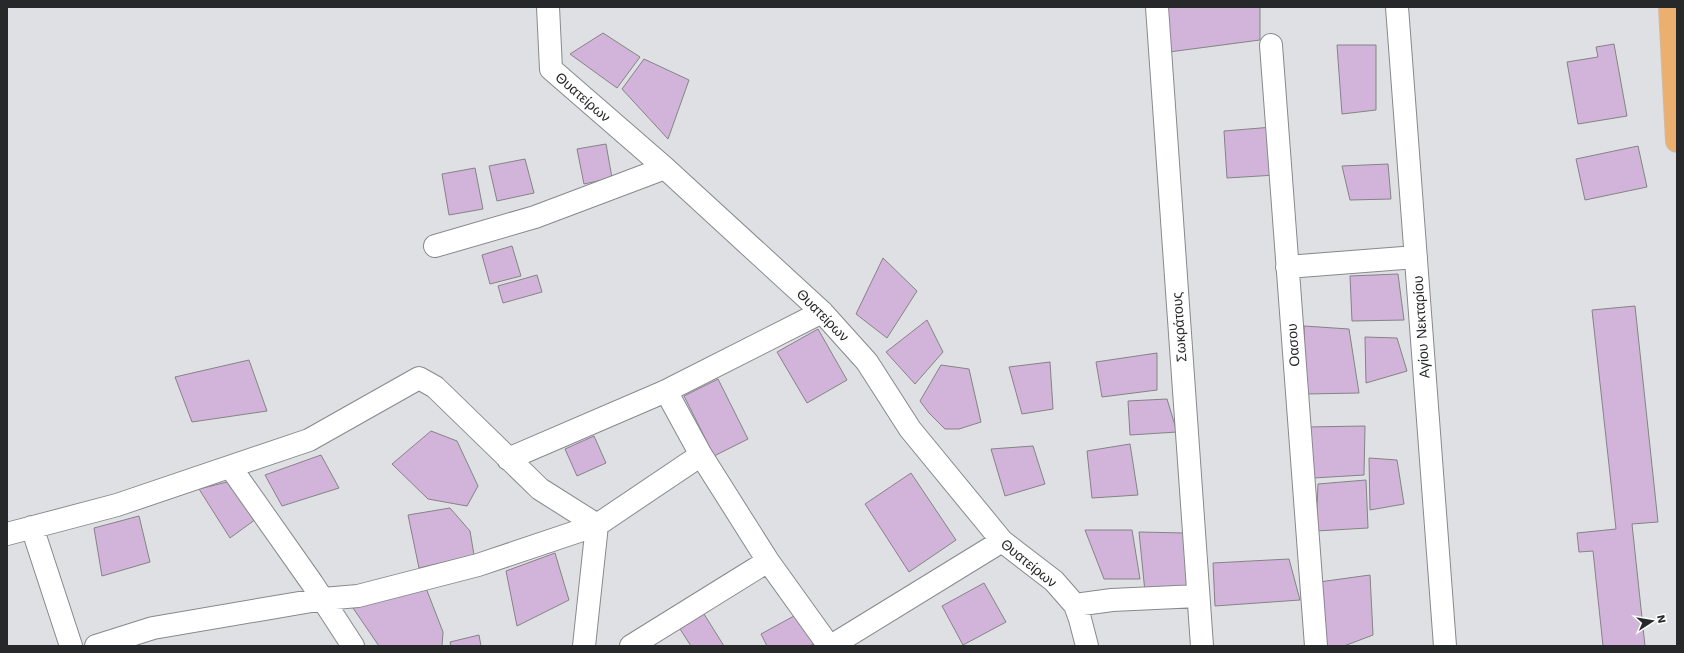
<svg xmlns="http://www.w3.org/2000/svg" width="1684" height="653" viewBox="0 0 1684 653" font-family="'Work Sans',sans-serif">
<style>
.building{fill:#d2b4da;stroke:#858386}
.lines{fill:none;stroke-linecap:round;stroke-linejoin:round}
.minor-casing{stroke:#87898c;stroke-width:24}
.primary-casing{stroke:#bebebf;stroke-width:24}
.minor{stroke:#fff;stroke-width:22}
.primary{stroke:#ebb06f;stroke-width:22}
.labels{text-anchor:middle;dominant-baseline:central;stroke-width:3;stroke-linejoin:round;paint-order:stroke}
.street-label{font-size:14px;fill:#272829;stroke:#fff}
</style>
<rect width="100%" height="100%" fill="#dee0e3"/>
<path class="building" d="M1166,7H1260V40L1169,52Z
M603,33L640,57L617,88L570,54Z
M1614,44L1627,116L1578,124L1567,62L1598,57L1596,47Z
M1337,45H1376V110L1342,114Z
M644,59L689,80L668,139L622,89Z
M1273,127L1276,175L1227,178L1224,131Z
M606,144L612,178L584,184L577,149Z
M1638,146L1647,187L1585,200L1576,159Z
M525,159L534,193L497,201L489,166Z
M1388,164L1391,199L1350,200L1342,166Z
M475,168L483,209L449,215L442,174Z
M512,246L521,276L490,284L482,255Z
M883,258L917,291L887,338L856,314Z
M1398,274L1404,320L1352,321L1350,276Z
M537,275L542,292L503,303L498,286Z
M1635,306L1658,522L1632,524L1645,646H1603L1593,551L1579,552L1577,533L1616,529L1592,310Z
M927,320L943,352L915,384L886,352Z
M1304,326L1349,329L1359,393L1306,394Z
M818,329L847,380L807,403L777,352Z
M1365,337L1397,338L1407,371L1366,383Z
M1157,353V390L1102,397L1096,362Z
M249,360L267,411L192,422L175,377Z
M1050,362L1053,409L1022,414L1009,367Z
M941,365L969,369L981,422L959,429H945L929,413L920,401Z
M718,379L748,439L714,456L684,396Z
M1167,399L1177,432L1130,435L1128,401Z
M1365,426L1364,475L1313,478L1306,427Z
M431,431L457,441L478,486L467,506L428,499L392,464Z
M594,436L606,463L577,476L565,449Z
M1130,444L1138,495L1092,498L1087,451Z
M1033,446L1045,484L1005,496L991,449Z
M321,455L339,488L282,506L265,475Z
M1369,458L1397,460L1404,504L1370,510Z
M911,473L956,540L909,572L865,504Z
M1366,480L1368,528L1316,531L1318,484Z
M231,481L256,519L230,538L199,489Z
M450,508L470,531L474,555L419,568L408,515Z
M139,516L150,562L102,576L94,528Z
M1085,530H1132L1140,579H1104Z
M1139,532L1184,533L1190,585L1145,592Z
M555,553L569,600L517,626L506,571Z
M1289,559L1300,600L1215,606L1213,563Z
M1370,575L1373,635L1344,646H1326L1319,582Z
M984,583L1006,622L963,645L942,606Z
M426,588L443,632L442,646H379L353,608Z
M704,614L724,646H691L680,629Z
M794,616L814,644L809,646H767L761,634Z
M479,635L481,646H451L450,642Z"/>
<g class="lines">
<g class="minor-casing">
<path id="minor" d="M548,7L551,69L665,168L822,312L867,362L910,429L1002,541L1054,581L1075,605L1080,619L1087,646
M1157,7L1202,646
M1397,7L1445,646
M1271,45L1316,646
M435,246L535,217L665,168
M1287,267L1416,257
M666,391L701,455L768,561L829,646
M508,459L666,391L822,312
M231,468L312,583L353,646
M32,527L71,646
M7,534L117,505L309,440L419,378L435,387L540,489L597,525L701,455
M1075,605L1112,600L1198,596
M96,646L153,628L323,599L358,596L478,565L597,525L584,646
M631,646L768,561
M831,646L1002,541"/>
</g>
<g class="primary-casing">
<path id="primary" d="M1670,7L1677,141"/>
</g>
<use href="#minor" class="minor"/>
<use href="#primary" class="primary"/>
</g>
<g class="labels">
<g class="street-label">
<text transform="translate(583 97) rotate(41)">Θυατείρων</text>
<text transform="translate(823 315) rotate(45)">Θυατείρων</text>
<text transform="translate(1179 327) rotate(-94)">Σωκράτους</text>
<text transform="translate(1421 327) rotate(-94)">Αγίου Νεκταρίου</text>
<text transform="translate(1293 345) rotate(-94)">Οασου</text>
<text transform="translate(1029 563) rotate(39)">Θυατείρων</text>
</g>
</g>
<rect width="1684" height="653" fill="none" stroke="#272829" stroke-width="16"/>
<g transform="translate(1652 621) rotate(78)" stroke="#ffffff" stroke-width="3" paint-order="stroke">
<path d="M0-3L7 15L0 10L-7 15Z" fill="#272829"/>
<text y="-6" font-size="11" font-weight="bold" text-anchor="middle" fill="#272829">N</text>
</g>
</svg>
